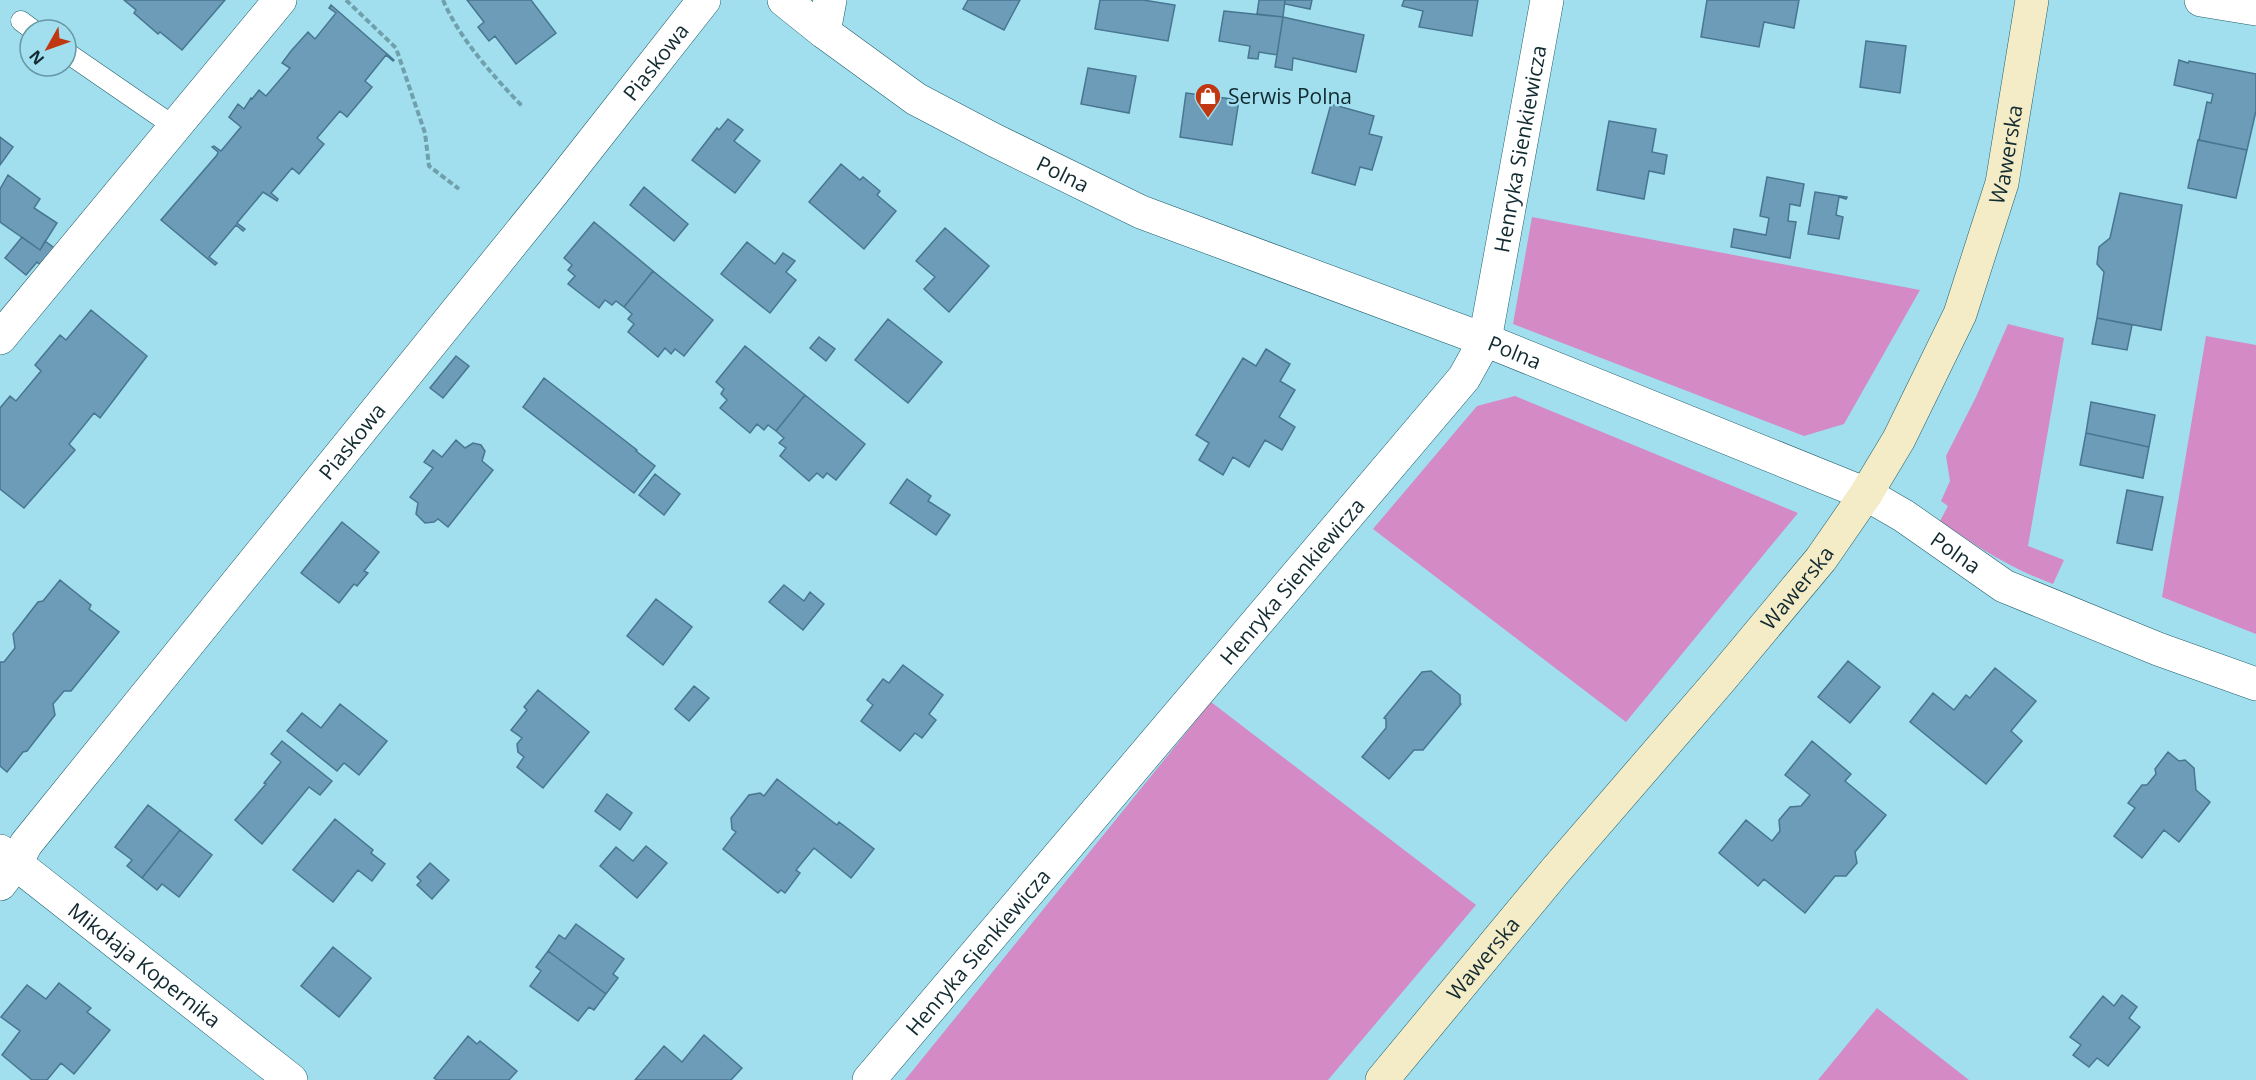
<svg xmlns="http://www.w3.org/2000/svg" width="2256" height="1080" viewBox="0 0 2256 1080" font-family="'Open Sans',sans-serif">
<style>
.green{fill:#d48ac4}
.building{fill:#6c9cb8;stroke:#487691;stroke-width:1.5}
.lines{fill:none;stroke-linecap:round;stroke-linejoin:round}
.lane-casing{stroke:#205e6b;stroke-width:21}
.street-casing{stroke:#205e6b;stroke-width:34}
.secondary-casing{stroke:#205e6b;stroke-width:34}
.path{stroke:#6fa0ab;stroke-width:4;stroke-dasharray:6 3;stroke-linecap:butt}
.lane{stroke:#fff;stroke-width:20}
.street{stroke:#fff;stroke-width:33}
.secondary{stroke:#f4ebc7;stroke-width:33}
.labels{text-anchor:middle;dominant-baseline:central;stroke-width:5;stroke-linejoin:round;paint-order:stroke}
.street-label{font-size:21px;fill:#112a30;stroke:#a1dfee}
.poi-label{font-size:21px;fill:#112a30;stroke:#a1dfee;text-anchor:start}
</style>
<rect width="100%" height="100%" fill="#a1dfee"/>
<path class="green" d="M1532,217L1920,290L1844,424L1804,436L1513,324Z
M2008,324L2064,338L2028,546L2064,560L2053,584C2011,569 1976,546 1940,521L1948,506L1941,501L1950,481L1946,456L1976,397Z
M2206,336L2256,345V634L2162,597Z
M1515,396L1798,513L1626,722L1373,529L1477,406Z
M1211,702L1476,905L1328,1080H905Z
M1877,1008L1969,1080H1818Z"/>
<path class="building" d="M124,0H225L182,50L160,32L158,34L134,13L136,10Z
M467,0H531L556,33L516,64L495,36L489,41L478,27L484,22Z
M968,0H1020L1004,30L963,9Z
M1100,0H1143L1175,5L1168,41L1095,29Z
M1259,0H1285L1283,17L1257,14Z
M1285,0H1312L1310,9L1285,4Z
M1404,0H1478L1472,36L1419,27L1423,11L1402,6Z
M1707,0H1799L1794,28L1764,22L1759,47L1701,37Z
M331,5L394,60L393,61L386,55L365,81L372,87L347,117L340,111L317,138L324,144L299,174L292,168L271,193L278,199L277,201L263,192L237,223L245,229L243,231L236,225L209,257L217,263L215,265L161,220L217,155L218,152L212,147L214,146L221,151L241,127L229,117L238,104L244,109L251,98L252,99L259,90L266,96L290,68L282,63L291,51L308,32L315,39L336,13L329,8Z
M1224,11L1283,17L1277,55L1259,52L1258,59L1248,58L1250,46L1219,41Z
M1283,17L1364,35L1356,72L1293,58L1292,70L1275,67Z
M1866,41L1906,46L1900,93L1860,87Z
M2179,60L2188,63L2189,61L2256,74V111L2247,150L2199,140L2207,102L2211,103L2213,94L2174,85Z
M1088,68L1136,76L1129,113L1081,104Z
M1186,93L1239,100L1232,145L1180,137Z
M1331,104L1374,116L1369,134L1382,137L1372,170L1360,167L1355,185L1312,173Z
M728,119L743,130L734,141L760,161L735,193L692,160L717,128L719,130Z
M1609,121L1656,129L1652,152L1667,155L1664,174L1649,171L1644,199L1597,190Z
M0,137L13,147L0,165Z
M2198,140L2247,150L2236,198L2188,188Z
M841,164L860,180L863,177L880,191L877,195L896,211L864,249L809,202Z
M8,175L40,199L34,208L57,223L40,250L0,222V189Z
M1767,177L1804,184L1800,206L1790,204L1788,221L1796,222L1790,258L1731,247L1734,229L1766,235L1769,218L1760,216Z
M644,187L688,224L674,241L630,205Z
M1815,192L1847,197L1846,199L1839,197L1836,215L1843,217L1839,239L1808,234Z
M2120,193L2182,205L2161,330L2097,318L2104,272L2097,264L2099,247L2110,238Z
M594,222L653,271L624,307L616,301L612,305L605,300L599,308L568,284L575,276L568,270L572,265L564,258Z
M945,228L989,266L949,312L924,289L935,277L916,261Z
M22,237L40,250L45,241L57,250L43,267L37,262L26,275L5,258Z
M747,242L775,264L783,253L795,261L786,272L796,280L770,313L721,274Z
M653,271L713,320L684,356L675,349L671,354L665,348L658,357L628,332L634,324L628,319L632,314L624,307Z
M91,310L147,356L100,418L94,413L69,444L75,450L24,508L0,489V408L10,396L16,401L41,371L35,365L60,335L66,340Z
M2097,318L2132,325L2127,350L2092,344Z
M888,319L942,362L908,403L855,360Z
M819,337L835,349L826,361L810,348Z
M745,346L805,395L776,431L768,425L764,430L757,424L750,433L720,408L727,400L721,394L724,389L716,382Z
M1266,349L1290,364L1280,381L1295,390L1279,417L1295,427L1282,450L1265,440L1249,467L1233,457L1223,475L1199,460L1209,443L1196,435L1243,358L1256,366Z
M456,356L469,366L443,398L430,388Z
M544,378L637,450L636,451L655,466L634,493L523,407Z
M805,395L865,444L836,480L827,473L823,478L817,473L809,481L780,456L786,448L779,443L784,438L776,431Z
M2091,402L2155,415L2149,447L2086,433Z
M2086,433L2149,447L2143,478L2080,465Z
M456,440L465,448L473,443L481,445L485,451L482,461L493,470L448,527L438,519L434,522L425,523L416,514L418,503L410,497L433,468L424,462L433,450L442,457Z
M655,474L680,494L664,515L639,495Z
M907,479L931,496L928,501L950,515L936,535L890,503Z
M2127,490L2163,497L2152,550L2117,543Z
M342,522L379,552L364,571L368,573L357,586L354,584L339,603L301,573Z
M60,580L91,605L89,609L119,632L71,691H64L53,704L55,715L27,751L23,752L7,772L0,766V662H4L15,648L13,634L38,602L43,601Z
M784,585L804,601L810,592L824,604L803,630L769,602Z
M656,599L692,627L663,665L627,636Z
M1848,661L1880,687L1850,723L1818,697Z
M903,665L943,695L929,714L936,720L922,738L915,733L900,751L861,721L873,705L867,700L883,679L889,683Z
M1995,668L2036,701L2011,731L2022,741L1986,784L1910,722L1933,693L1954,710L1966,695L1970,698Z
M1431,671L1460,695V703L1461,704L1423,750H1414L1389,779L1362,757L1386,728V719L1384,718L1422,672Z
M694,686L709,698L689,721L675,709Z
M538,690L589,732L543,788L517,767L524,757L518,752L517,744L522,738L511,730L527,710L524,707Z
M340,704L387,741L359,775L344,763L337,771L287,731L302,713L321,728Z
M282,741L332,781L320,795L309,787L262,844L235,820L266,784L264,783L281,762L271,754Z
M1812,741L1851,774L1845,781L1886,815L1855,852L1857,863L1846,876H1835L1805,913L1764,879L1758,886L1719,853L1746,820L1772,841L1780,831L1779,820L1790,807L1801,806L1810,795L1785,775Z
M2168,752L2179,761L2185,760L2194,768L2196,790L2210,802L2179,842L2164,830L2142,858L2114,836L2135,808L2128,803L2142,785H2147L2156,774L2155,769Z
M777,779L833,822L837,825L839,822L874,849L851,878L814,848L796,870L800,873L785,893L781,890L778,893L723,849L736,832L732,829L731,818L749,795L760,793L764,796Z
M607,794L632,813L620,830L595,811Z
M148,805L180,830L142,878L127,866L132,860L115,847Z
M335,819L373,850L371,853L385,864L372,881L358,870L333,902L293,870Z
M180,830L212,855L179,897L162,884L157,890L142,878Z
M646,846L667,863L637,898L600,866L616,847L633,861Z
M430,863L449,880L432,899L417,885L421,881L417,877Z
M576,924L624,959L613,974L618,978L606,994L548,951L559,935L565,939Z
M333,947L371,978L339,1017L301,986Z
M548,951L606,994L594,1010L589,1007L578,1021L530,986L541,971L536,967Z
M59,983L91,1008L87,1012L110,1030L74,1074L61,1063L47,1080H32L2,1055L20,1031L1,1017L27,985L46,999Z
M2122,995L2137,1007L2129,1018L2140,1027L2108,1066L2097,1058L2089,1067L2073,1055L2081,1045L2070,1037L2103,996L2114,1006Z
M704,1035L742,1068L731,1080H635L664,1046L682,1062Z
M468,1036L477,1044L480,1041L517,1071L509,1080H437L434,1078Z"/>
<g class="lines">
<g class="lane-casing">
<path id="lane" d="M21,21L33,30
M66,52L175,127"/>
</g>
<g class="street-casing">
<g id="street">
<path id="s1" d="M784,0L824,32L916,99L994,140L1141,212L1485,340L1866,494L1904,516L2004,586L2158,649L2256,684"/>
<path d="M2201,0L2256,9"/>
<path d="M824,32L830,0"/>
<path d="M0,338L280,0"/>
<path id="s2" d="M0,851L291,1080"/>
<path id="s3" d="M0,884L15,864L26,844L554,191L704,0"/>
<path id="s4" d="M869,1080L1464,378L1485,340L1547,0"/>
</g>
</g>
<g class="secondary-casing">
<g id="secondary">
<path id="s5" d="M1382,1080L1556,870L1721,679L1821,559L1866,494L1899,439L1960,314L2002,183L2032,0"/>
</g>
</g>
<path class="path" d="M346,0L396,48L425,133L429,166L459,189
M443,0C459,38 494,77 522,106"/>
<use href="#lane" class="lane"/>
<use href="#street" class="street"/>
<use href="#secondary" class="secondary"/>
</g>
<defs>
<g id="shop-pin" transform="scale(1.35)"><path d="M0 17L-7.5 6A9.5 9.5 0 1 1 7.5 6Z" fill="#c13711" stroke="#a1dfee"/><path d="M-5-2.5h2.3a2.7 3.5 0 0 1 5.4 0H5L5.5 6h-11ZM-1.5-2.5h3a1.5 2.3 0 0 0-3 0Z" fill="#fff"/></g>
</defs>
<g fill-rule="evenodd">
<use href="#shop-pin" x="1208" y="96"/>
</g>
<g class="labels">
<g class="street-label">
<text stroke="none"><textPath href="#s3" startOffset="1052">Piaskowa</textPath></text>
<text stroke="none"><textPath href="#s4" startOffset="1158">Henryka Sienkiewicza</textPath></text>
<text stroke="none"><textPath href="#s5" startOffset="1130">Wawerska</textPath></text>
<text stroke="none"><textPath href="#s1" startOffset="330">Polna</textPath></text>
<text stroke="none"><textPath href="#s1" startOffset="816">Polna</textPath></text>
<text stroke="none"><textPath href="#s3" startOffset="566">Piaskowa</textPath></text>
<text stroke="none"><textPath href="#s1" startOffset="1302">Polna</textPath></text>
<text stroke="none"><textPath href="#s4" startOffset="654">Henryka Sienkiewicza</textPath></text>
<text stroke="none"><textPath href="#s5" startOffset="644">Wawerska</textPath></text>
<text stroke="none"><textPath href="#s4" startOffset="168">Henryka Sienkiewicza</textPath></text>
<text stroke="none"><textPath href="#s5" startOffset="158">Wawerska</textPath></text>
<text stroke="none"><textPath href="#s2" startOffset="184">Mikołaja Kopernika</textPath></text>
</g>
<g class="poi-label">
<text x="1228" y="96">Serwis Polna</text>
</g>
</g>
<g transform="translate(48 48) rotate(230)"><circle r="28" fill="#a1dfee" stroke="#6797a2" stroke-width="1.5"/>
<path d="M0-4.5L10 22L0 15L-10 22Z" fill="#c13711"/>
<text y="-9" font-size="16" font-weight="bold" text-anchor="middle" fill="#112a30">N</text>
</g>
</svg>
